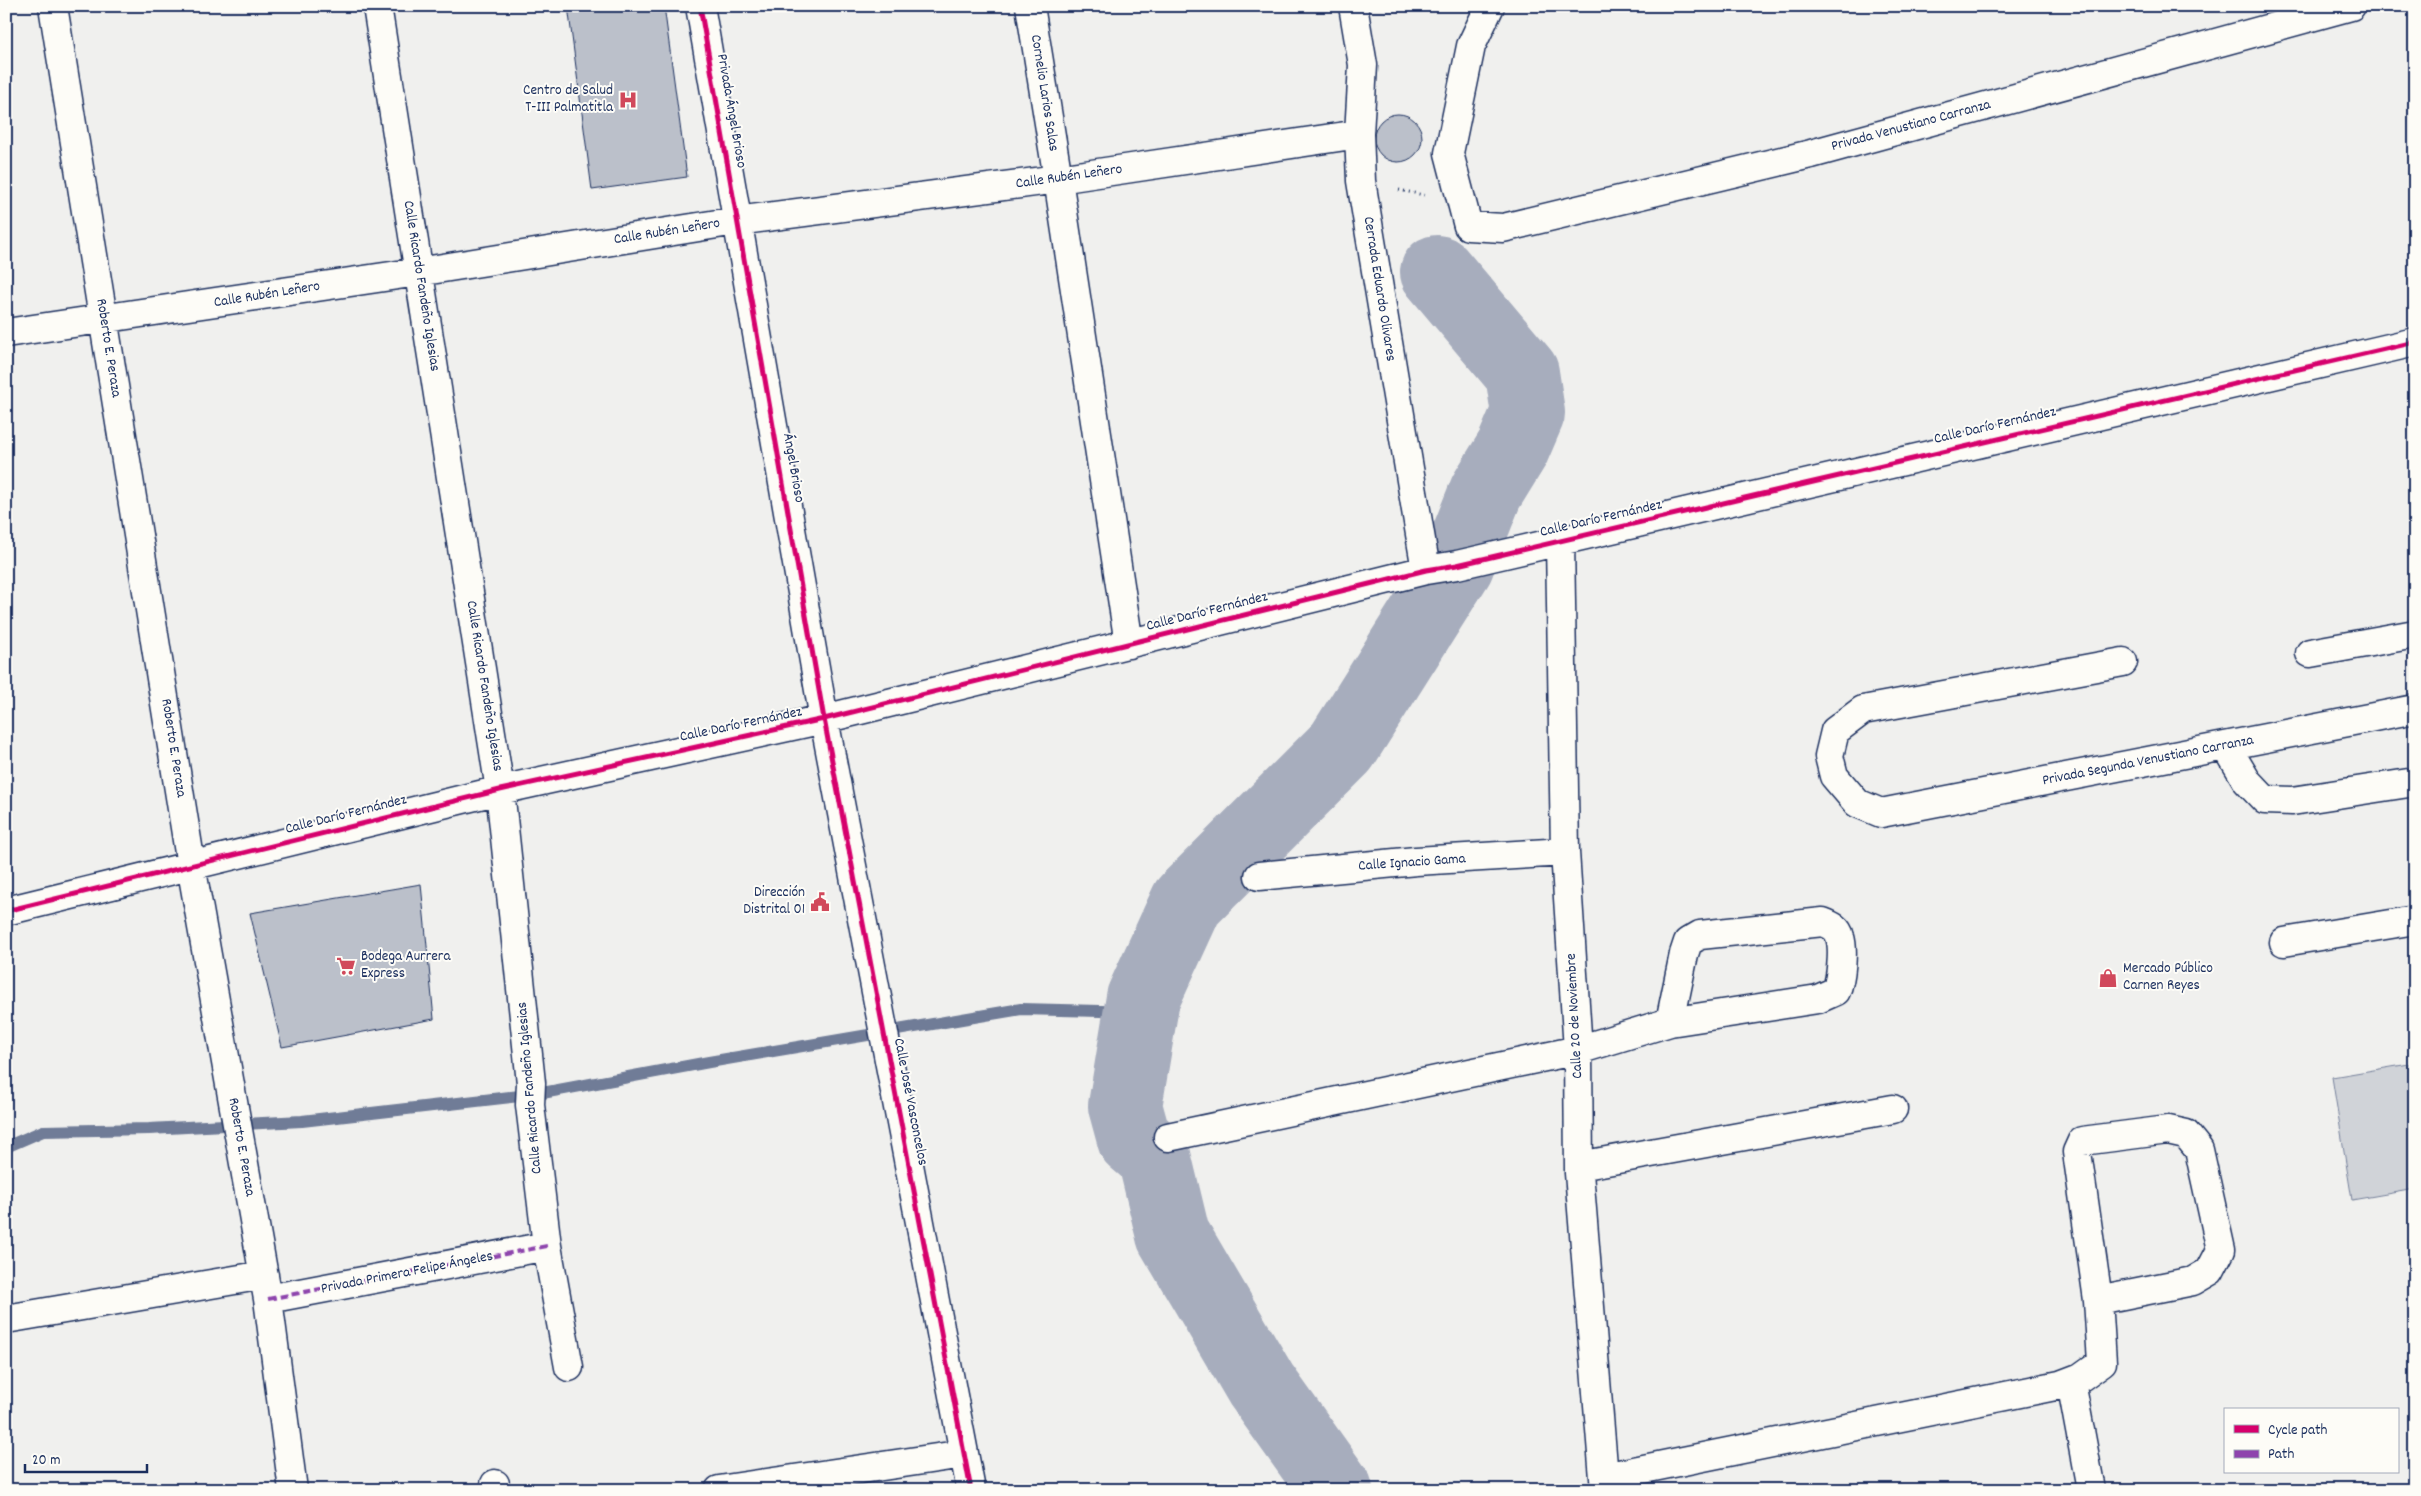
<svg xmlns="http://www.w3.org/2000/svg" width="2421" height="1496" viewBox="0 0 2421 1496" font-family="Dekko,sans-serif">
<style>
.green{fill:#d0d3d8;stroke:#76819b}
.lines{fill:none;stroke-linecap:round;stroke-linejoin:round}
.stream{stroke:#6f7b97;stroke-width:12}
.river{stroke:#a7adbd;stroke-width:74}
.building{fill:#bbc0ca;stroke:#1b2f5e}
.minor-casing{stroke:#1b2f5e;stroke-width:31}
.path{stroke:#1b2f5e;stroke-width:3;stroke-dasharray:1 4;stroke-linecap:butt}
.minor{stroke:#fdfcf7;stroke-width:28}
.quiet{stroke:#8e44ad;stroke-width:4;stroke-dasharray:8 4;stroke-linecap:butt}
.cycleway-casing{stroke:#fdfcf7;stroke-width:8}
.cycleway{stroke:#d6006c;stroke-width:5}
.labels{text-anchor:middle;dominant-baseline:central;stroke-width:4;stroke-linejoin:round;paint-order:stroke}
.poi-label{font-size:15px;fill:#1b2f5e;stroke:#fdfcf7;text-anchor:end}
.street-label{font-size:15px;fill:#1b2f5e;stroke:#fdfcf7}
</style>
<rect width="100%" height="100%" fill="#f0f0ee"/>
<filter id="ink" filterUnits="userSpaceOnUse"><feTurbulence type="fractalNoise" baseFrequency=".02" numOctaves="2"/><feDisplacementMap in="SourceGraphic" scale="10" xChannelSelector="R" yChannelSelector="G"/><feConvolveMatrix kernelMatrix="1 2 1 2 8 2 1 2 1" color-interpolation-filters="sRGB"/></filter>
<g filter="url(#ink)">
<path class="green" d="M2415,1063V1189L2352,1200L2332,1077Z"/>
<g class="lines">
<path class="stream" d="M6,1147L43,1131L149,1129L302,1121L537,1094L709,1062L1021,1009L1140,1012"/>
<path class="river" d="M1336,1490L1261,1385L1173,1235L1154,1156L1134,1139L1125,1106L1143,998L1187,902L1342,747L1457,565L1486,492L1513,448L1528,413L1522,373L1437,272"/>
</g>
<path class="building" d="M568,6H664L687,177L592,190Z
M1374 138a24 24 0 1 1 48 0a24 24 0 1 1-48 0Z
M421,884L434,1019L282,1047L250,913Z"/>
<g class="lines">
<g class="minor-casing">
<path id="minor" d="M53,6L191,865L268,1299L293,1490
M377,6L500,790L531,1083L530,1105L547,1246L569,1367
M700,6L824,719L971,1490
M1030,6L1058,179L1129,644
M1353,6L1363,65L1359,134L1361,181L1426,570
M1490,6L1471,46L1449,153L1468,226L1503,228L1811,154L2351,6
M6,333L418,272L736,221L1058,179L1359,134
M1560,541L1565,852L1578,1050L1579,1173L1605,1490
M2310,653L2415,634
M2123,662L1863,710L1835,731L1829,756L1834,776L1857,803L1881,813L2415,709
M2226,746L2247,781L2265,800L2292,801L2415,782
M1259,876L1416,861L1565,852
M6,911L500,790L824,719L1426,570L1457,565L2415,342
M2284,942L2415,920
M1168,1137L1578,1050L1670,1022L1818,999L1836,991C1841,979 1844,950 1840,937C1838,928 1831,925 1823,922L1700,935L1688,942L1684,954L1670,1022
M1579,1166L1893,1109
M268,1299L547,1246
M6,1319L264,1275
M2071,1382L2091,1490
M1604,1477L2060,1385L2081,1377L2102,1362L2098,1300L2077,1152L2082,1141L2168,1130L2186,1134L2199,1150L2221,1250L2210,1271L2193,1281L2098,1300
M495,1484L496,1490
M719,1490L964,1454"/>
</g>
<path class="path" d="M1399,190L1424,195"/>
<use href="#minor" class="minor"/>
<path class="quiet" d="M268,1299L547,1246"/>
<g class="cycleway-casing">
<path id="cycleway" d="M700,6L824,719L971,1490
M6,911L500,790L824,719L1426,570L1457,565L2415,342"/>
</g>
<use href="#cycleway" class="cycleway"/>
</g>
</g>
<defs>
<g id="hospital-bare" transform="scale(1.5)"><path d="M-5-5h3v3.5h4V-5h3V5h-3V1.5h-4V5h-3Z" fill="#d1495b" stroke="#fdfcf7" stroke-width="2.5" paint-order="stroke"/></g>
<g id="civic-bare" transform="scale(1.5)"><path d="M-.6-6.5H3V-4.5H.6V-3L4-1V1h2V6H-6V1h2V-1L-.6-3ZM-1.2 2.5V6h2.4V2.5Z" fill="#d1495b" stroke="#fdfcf7" stroke-width="2.5" paint-order="stroke"/></g>
<g id="supermarket-bare" transform="scale(1.5)"><path d="M-6-5.5h2.5l.6 2H6L4.5 2H-2.5L-4.4-4H-6ZM-1.5 3.2a1.3 1.3 0 1 0 .1 0ZM3 3.2a1.3 1.3 0 1 0 .1 0Z" fill="#d1495b" stroke="#fdfcf7" stroke-width="2.5" paint-order="stroke"/></g>
<g id="shop-bare" transform="scale(1.5)"><path d="M-5-2.5h2.3a2.7 3.5 0 0 1 5.4 0H5L5.5 6h-11ZM-1.5-2.5h3a1.5 2.3 0 0 0-3 0Z" fill="#d1495b" stroke="#fdfcf7" stroke-width="2.5" paint-order="stroke"/></g>
</defs>
<g fill-rule="evenodd">
<use href="#hospital-bare" x="628" y="100"/>
<use href="#civic-bare" x="820" y="902"/>
<use href="#supermarket-bare" x="346" y="966"/>
<use href="#shop-bare" x="2108" y="978"/>
</g>
<g class="labels">
<g class="poi-label">
<text x="613" y="91">Centro de Salud<tspan x="613" dy="17">T-III Palmatitla</tspan></text>
<text x="805" y="893">Dirección<tspan x="805" dy="17">Distrital 01</tspan></text>
<text x="361" y="957" text-anchor="start">Bodega Aurrera<tspan x="361" dy="17">Express</tspan></text>
<text x="2123" y="969" text-anchor="start">Mercado Público<tspan x="2123" dy="17">Carnen Reyes</tspan></text>
</g>
<g class="street-label">
<text transform="translate(1044 93) rotate(81)">Cornelio Larios Salas</text>
<text transform="translate(731 111) rotate(80)">Privada Ángel Brioso</text>
<text transform="translate(1911 126) rotate(-15)">Privada Venustiano Carranza</text>
<text transform="translate(1069 177) rotate(-8)">Calle Rubén Leñero</text>
<text transform="translate(667 232) rotate(-9)">Calle Rubén Leñero</text>
<text transform="translate(421 286) rotate(81)">Calle Ricardo Fandeño Iglesias</text>
<text transform="translate(1379 289) rotate(81)">Cerrada Eduardo Olivares</text>
<text transform="translate(267 295) rotate(-9)">Calle Rubén Leñero</text>
<text transform="translate(108 348) rotate(81)">Roberto E. Peraza</text>
<text transform="translate(1995 426) rotate(-13)">Calle Darío Fernández</text>
<text transform="translate(793 468) rotate(80)">Ángel Brioso</text>
<text transform="translate(1601 519) rotate(-13)">Calle Darío Fernández</text>
<text transform="translate(1207 612) rotate(-14)">Calle Darío Fernández</text>
<text transform="translate(484 686) rotate(81)">Calle Ricardo Fandeño Iglesias</text>
<text transform="translate(741 725) rotate(-12)">Calle Darío Fernández</text>
<text transform="translate(173 748) rotate(81)">Roberto E. Peraza</text>
<text transform="translate(2148 761) rotate(-11)">Privada Segunda Venustiano Carranza</text>
<text transform="translate(346 815) rotate(-14)">Calle Darío Fernández</text>
<text transform="translate(1412 863) rotate(-4)">Calle Ignacio Gama</text>
<text transform="translate(1575 1016) rotate(-93)">Calle 20 de Noviembre</text>
<text transform="translate(530 1088) rotate(-95)">Calle Ricardo Fandeño Iglesias</text>
<text transform="translate(910 1102) rotate(79)">Calle José Vasconcelos</text>
<text transform="translate(241 1147) rotate(80)">Roberto E. Peraza</text>
<text transform="translate(407 1273) rotate(-11)">Privada Primera Felipe Ángeles</text>
</g>
</g>
<rect width="2421" height="1496" fill="none" stroke="#fdfcf7" stroke-width="25"/>
<rect x="12" y="12" width="2396" height="1471" fill="none" stroke="#1b2f5e" stroke-width="2" filter="url(#ink)"/>
<rect x="2224" y="1408" width="175" height="65" fill="#fdfcf7" stroke="#a3aaba"/>
<rect x="2234" y="1425" width="25" height="8" fill="#d6006c" stroke="#a3aaba"/>
<text x="2268" y="1434" font-size="15" fill="#1b2f5e">Cycle path</text>
<rect x="2234" y="1450" width="25" height="8" fill="#8e44ad" stroke="#a3aaba"/>
<text x="2268" y="1458" font-size="15" fill="#1b2f5e">Path</text>
<path d="M25 1464v8h122v-8" fill="none" stroke="#1b2f5e" stroke-width="2.5"/>
<text x="32" y="1464" font-size="15" fill="#1b2f5e" stroke="#fdfcf7" stroke-width="4" paint-order="stroke">20 m</text>
</svg>
